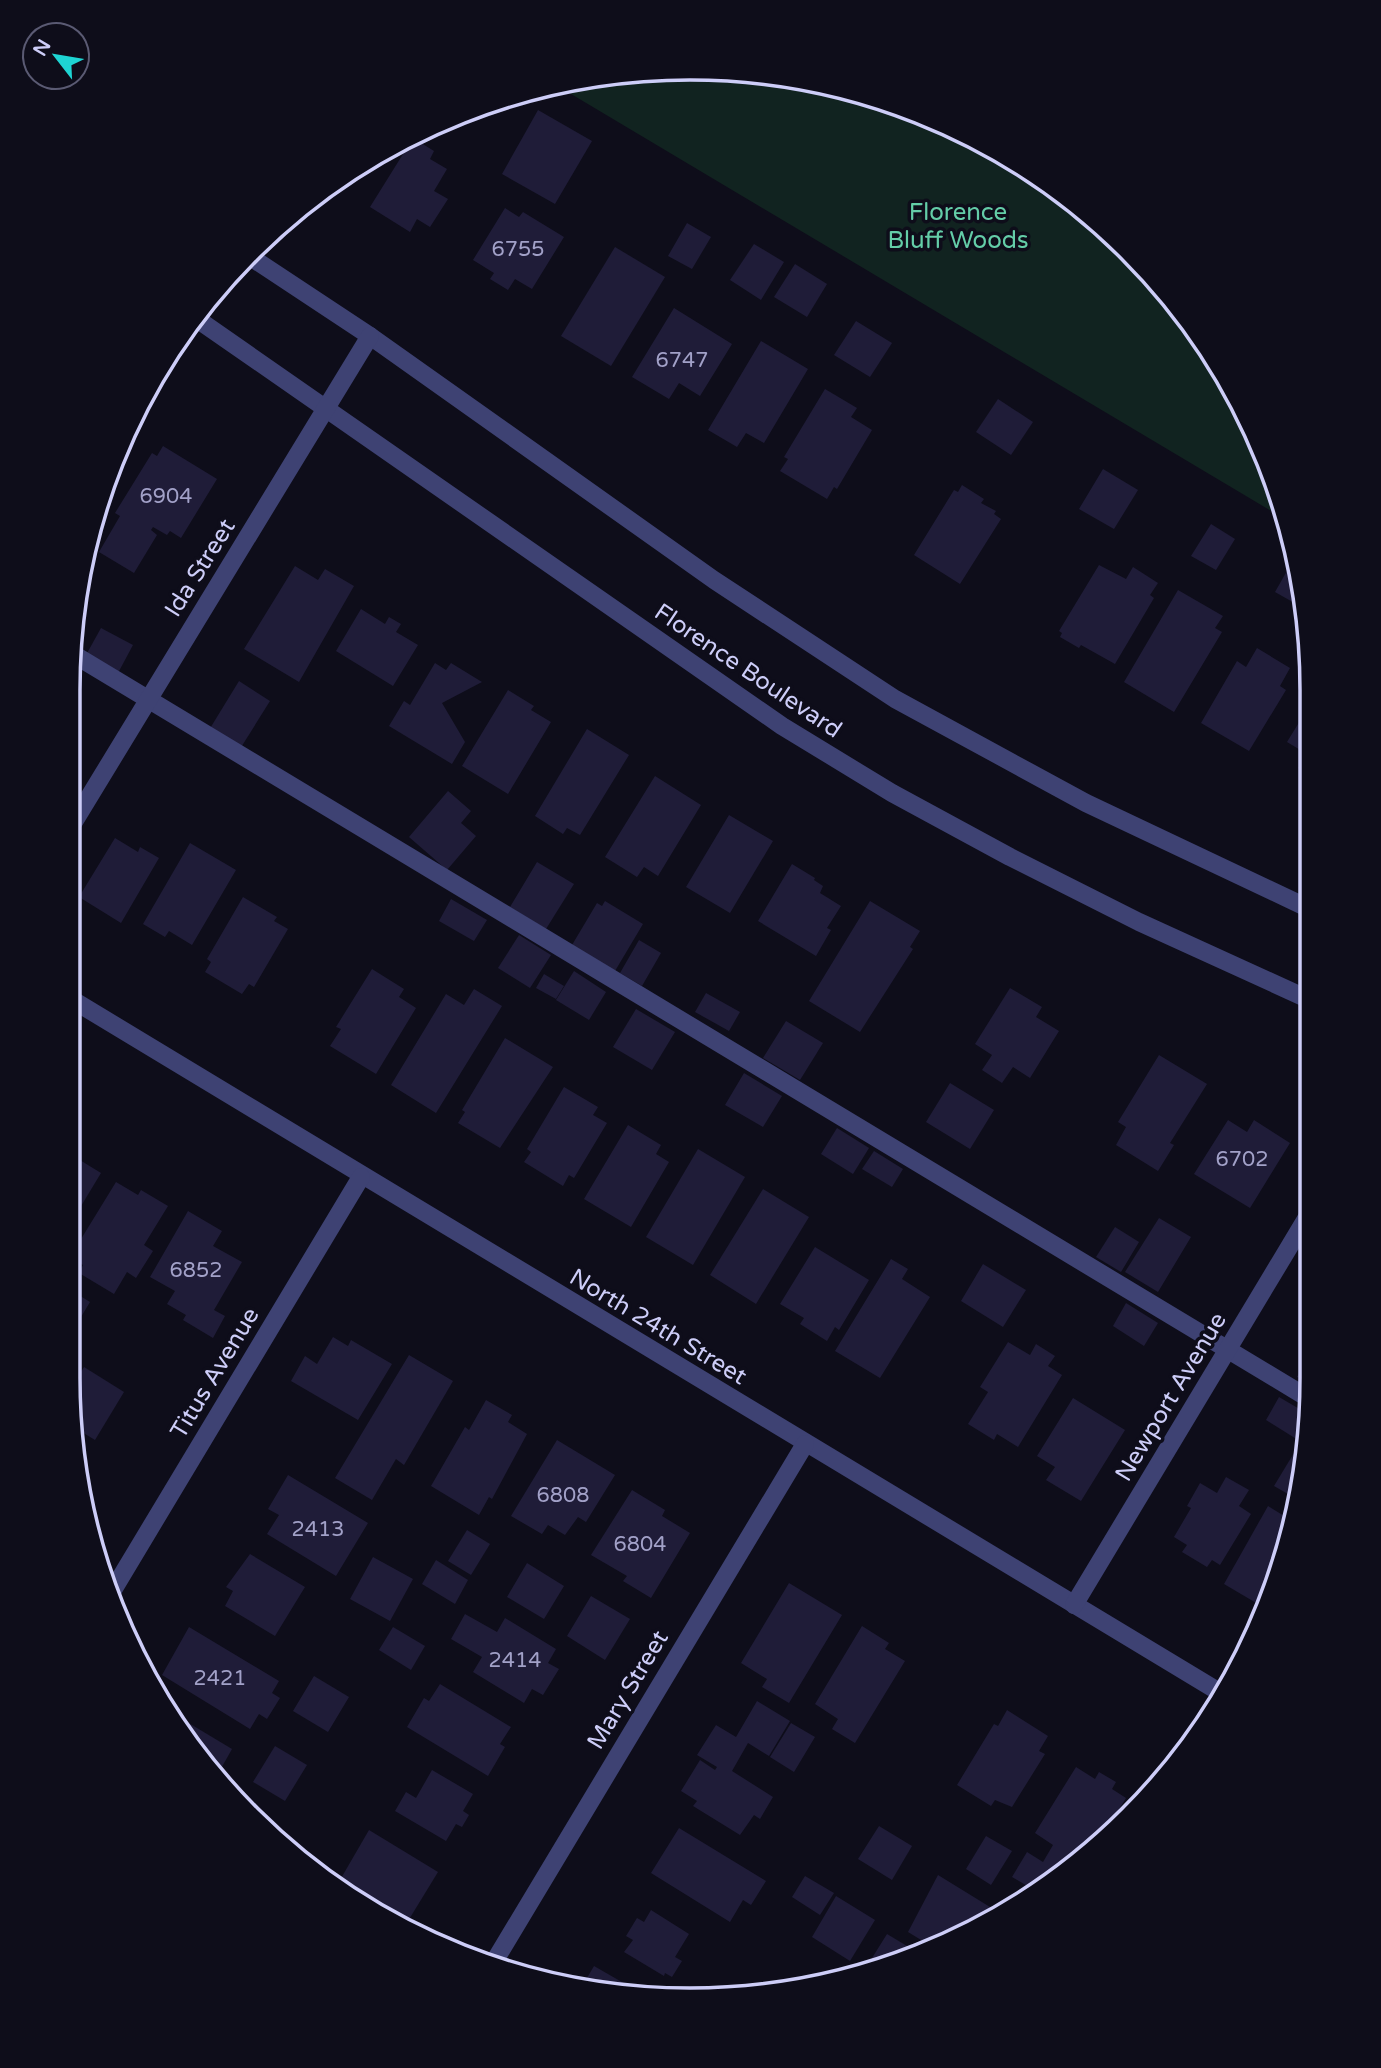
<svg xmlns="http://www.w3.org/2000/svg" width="1381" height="2068" font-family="'Varela Round',sans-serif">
	<rect width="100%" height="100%" fill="#0e0d1a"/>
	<polygon fill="#112320" points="650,70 772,74 891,101 1002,152 1101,223 1184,312 1249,416 1288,521 556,85"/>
	<g fill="#1f1c38">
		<polygon points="538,110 592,141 555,204 502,174"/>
		<polygon points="413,138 434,151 430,159 447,169 434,191 448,199 430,227 417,219 410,232 370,207"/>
		<polygon points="505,208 519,217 523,212 564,237 532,289 515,279 508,290 490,279 494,273 473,260"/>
		<polygon points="687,223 711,237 692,269 668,256"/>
		<polygon points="754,244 784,262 761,300 730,280"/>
		<polygon points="615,247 665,277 611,366 561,336"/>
		<polygon points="795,264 827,284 807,317 774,297"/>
		<polygon points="674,308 732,344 700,396 679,383 669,399 632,377"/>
		<polygon points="856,321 892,343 870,377 834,355"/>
		<polygon points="761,341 808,369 764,443 746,433 737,447 708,430"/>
		<polygon points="825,389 857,408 851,417 872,430 837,489 834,487 827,499 780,471 788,459 784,457"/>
		<polygon points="998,399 1033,422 1011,455 976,432"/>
		<polygon points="132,417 140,422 123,449 122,448"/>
		<polygon points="163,446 217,479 181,538 170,531 167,535 153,527 151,530 157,535 134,573 99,552 120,516 115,513 152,453 157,456"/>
		<polygon points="1103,469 1138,490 1114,529 1079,509"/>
		<polygon points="962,485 984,499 981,503 996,511 994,514 1001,519 960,584 914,555 954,490 958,492"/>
		<polygon points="1211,524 1235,539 1216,570 1191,556"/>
		<polygon points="1296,555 1305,609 1275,592"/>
		<polygon points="1099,565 1126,579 1133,567 1158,583 1150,595 1154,598 1115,664 1081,645 1079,648 1060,637 1062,633 1059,631"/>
		<polygon points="295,566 318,580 325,569 354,586 299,682 244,649"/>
		<polygon points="1178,590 1223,616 1215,628 1222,632 1174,712 1124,682"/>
		<polygon points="361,609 385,624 389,617 401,624 396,632 418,645 393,686 336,651"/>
		<polygon points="101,628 133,645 118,673 86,655"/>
		<polygon points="1257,648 1290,668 1280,686 1286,690 1249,751 1201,723 1237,661 1246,667"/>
		<polygon points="435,663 446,670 451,663 482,682 442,703 465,742 452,764 389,726 404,701 410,705"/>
		<polygon points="239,681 270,701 240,749 209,730"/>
		<polygon points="508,690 534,706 531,710 551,722 508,794 462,766"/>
		<polygon points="1311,703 1311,776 1298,768 1307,754 1287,742"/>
		<polygon points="587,729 629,755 580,835 567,828 563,834 535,816"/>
		<polygon points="655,776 701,805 658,876 644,867 637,877 605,857"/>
		<polygon points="448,791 471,811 461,823 476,836 447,870 409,837"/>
		<polygon points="729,815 773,841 730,913 686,887"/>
		<polygon points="115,838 138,852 140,847 159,858 121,923 79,897"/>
		<polygon points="190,843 236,870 192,945 169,931 165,937 143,924"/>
		<polygon points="537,862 574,884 546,929 510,907"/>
		<polygon points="792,864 815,878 814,880 823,886 820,893 841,906 827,928 831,930 816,956 758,921"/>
		<polygon points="243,897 277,917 274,921 288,929 254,987 249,984 242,994 205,972 211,962 207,959"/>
		<polygon points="451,899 487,920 474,941 439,921"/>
		<polygon points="605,901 643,924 615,971 572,945 597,903 602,906"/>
		<polygon points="870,901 920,931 910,947 913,949 860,1032 809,1001"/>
		<polygon points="519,935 551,955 530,988 498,968"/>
		<polygon points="639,940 661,953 642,986 620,973"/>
		<polygon points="372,969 404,989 399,997 416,1008 376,1074 330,1046 341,1029 336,1027"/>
		<polygon points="574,971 606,992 589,1020 556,1000"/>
		<polygon points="544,974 564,986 556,999 536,988"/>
		<polygon points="1010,988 1042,1007 1036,1017 1059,1031 1030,1078 1013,1067 1002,1083 982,1070 992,1055 975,1044"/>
		<polygon points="474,989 502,1006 436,1113 391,1085 446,994 464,1005"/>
		<polygon points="706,993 740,1012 729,1031 695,1012"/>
		<polygon points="636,1009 675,1032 652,1070 613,1047"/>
		<polygon points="786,1021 823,1043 800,1080 763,1058"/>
		<polygon points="505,1038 553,1067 500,1148 458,1123 465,1112 462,1110"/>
		<polygon points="1159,1055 1207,1084 1170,1143 1174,1145 1158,1171 1116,1145 1126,1127 1118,1122"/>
		<polygon points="744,1073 782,1096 763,1127 725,1105"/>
		<polygon points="950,1083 994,1110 970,1149 926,1122"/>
		<polygon points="564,1087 598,1107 593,1115 607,1123 574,1178 569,1175 563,1186 524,1162 531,1152 527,1149"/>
		<polygon points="1228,1120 1247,1132 1254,1120 1290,1143 1250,1208 1194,1174"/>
		<polygon points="628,1125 661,1145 656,1154 669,1162 631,1227 584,1199"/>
		<polygon points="837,1128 869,1148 853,1174 821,1154"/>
		<polygon points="698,1149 745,1177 693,1265 646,1237"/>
		<polygon points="874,1151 903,1169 892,1187 862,1169"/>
		<polygon points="70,1154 101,1173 69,1226"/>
		<polygon points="116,1182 138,1195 141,1190 168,1206 144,1245 153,1251 136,1278 127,1272 114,1294 79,1273 83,1265 70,1257"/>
		<polygon points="763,1189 809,1217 756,1304 710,1275"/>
		<polygon points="188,1211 222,1231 213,1246 242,1262 214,1310 225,1316 213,1338 183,1320 186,1315 167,1304 175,1291 150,1277"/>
		<polygon points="1159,1218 1191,1237 1158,1292 1125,1272"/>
		<polygon points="1115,1227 1139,1242 1121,1272 1096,1257"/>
		<polygon points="815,1247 869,1280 839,1330 835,1327 827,1341 800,1324 804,1318 780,1304"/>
		<polygon points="891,1259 908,1269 902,1279 930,1297 880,1378 835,1351"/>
		<polygon points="983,1264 1026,1290 1003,1327 961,1301"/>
		<polygon points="69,1289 90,1302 72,1332 69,1330"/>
		<polygon points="1126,1303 1158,1323 1144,1346 1113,1326"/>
		<polygon points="333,1337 348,1346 351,1340 392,1364 358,1420 291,1381 305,1356 317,1364"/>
		<polygon points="1008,1342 1030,1355 1036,1344 1055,1356 1048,1366 1062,1375 1018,1447 997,1434 994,1440 968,1424 988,1392 980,1387"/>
		<polygon points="409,1355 453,1381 404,1465 396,1459 372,1500 335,1478"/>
		<polygon points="1308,1358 1308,1382 1297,1377"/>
		<polygon points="84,1367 124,1392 95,1440 77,1429 70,1390"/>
		<polygon points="1279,1397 1308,1414 1308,1424 1298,1440 1266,1420"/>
		<polygon points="1073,1398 1125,1430 1081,1501 1046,1480 1055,1467 1037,1456"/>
		<polygon points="486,1400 512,1415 508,1422 527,1434 492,1499 489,1497 479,1515 431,1486 465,1427 469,1430"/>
		<polygon points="557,1440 615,1475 586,1522 578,1517 565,1535 548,1525 542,1534 511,1516"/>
		<polygon points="1300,1443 1307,1447 1307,1459 1295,1498 1274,1486"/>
		<polygon points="288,1475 368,1523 336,1576 267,1534 279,1515 268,1509"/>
		<polygon points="1226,1477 1249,1490 1239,1506 1251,1514 1220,1565 1212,1560 1207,1567 1182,1552 1187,1545 1174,1537 1191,1508 1187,1506 1200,1483 1217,1493"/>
		<polygon points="632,1490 665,1510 662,1516 690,1533 651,1598 623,1581 627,1576 591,1555"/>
		<polygon points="1268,1506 1289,1519 1263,1607 1224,1584"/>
		<polygon points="467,1530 490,1544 471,1575 448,1561"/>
		<polygon points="250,1554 305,1587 275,1636 225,1606 233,1591 226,1587"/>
		<polygon points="373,1557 413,1579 390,1621 350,1599"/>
		<polygon points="436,1560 468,1580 455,1604 422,1584"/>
		<polygon points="527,1563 564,1586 544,1619 507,1597"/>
		<polygon points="789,1583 842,1615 789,1703 762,1687 767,1679 741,1663"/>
		<polygon points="591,1596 630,1619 605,1660 567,1636"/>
		<polygon points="465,1614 497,1632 505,1618 556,1649 548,1663 559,1669 543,1695 532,1689 524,1703 473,1672 482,1657 451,1639"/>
		<polygon points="862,1626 889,1643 885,1649 905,1661 855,1743 832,1729 838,1719 815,1704"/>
		<polygon points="189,1627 279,1681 272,1693 280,1698 267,1719 259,1714 250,1729 162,1675"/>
		<polygon points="393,1627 425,1646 411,1670 379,1650"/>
		<polygon points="314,1676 349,1697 328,1732 293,1711"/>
		<polygon points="440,1684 511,1727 500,1744 505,1747 488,1776 407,1727 424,1698 429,1701"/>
		<polygon points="757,1701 790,1721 769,1756 748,1743 732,1771 773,1797 760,1819 754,1815 740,1835 693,1806 697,1801 681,1791 700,1760 715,1770 717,1767 697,1755 716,1725 736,1737"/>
		<polygon points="167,1710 232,1749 219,1772 173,1724"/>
		<polygon points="1007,1710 1048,1736 1039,1751 1045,1754 1012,1807 995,1800 991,1806 957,1785 994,1724 998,1726"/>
		<polygon points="791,1723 815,1737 794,1772 770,1757"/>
		<polygon points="275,1746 307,1765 285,1801 253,1782"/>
		<polygon points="1076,1767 1095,1779 1099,1772 1116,1782 1112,1789 1126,1798 1105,1832 1034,1890 1012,1877 1027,1852 1043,1862 1053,1845 1035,1833"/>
		<polygon points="432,1770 473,1794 463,1811 469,1815 462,1827 456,1824 446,1841 395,1811 406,1792 416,1798"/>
		<polygon points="879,1826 912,1846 892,1880 858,1859"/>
		<polygon points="679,1828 766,1881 751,1905 743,1900 730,1922 651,1873"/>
		<polygon points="369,1830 438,1872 408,1921 340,1880"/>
		<polygon points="986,1836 1012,1851 991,1885 966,1869"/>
		<polygon points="938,1875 1003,1915 931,1946 908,1932"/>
		<polygon points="805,1876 834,1893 820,1915 792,1897"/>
		<polygon points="836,1896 875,1920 850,1961 812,1937"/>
		<polygon points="651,1910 689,1934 675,1957 682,1961 672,1977 665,1973 664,1976 624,1952 633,1940 626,1936 637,1918 644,1922"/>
		<polygon points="887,1934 917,1952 862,1974"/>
		<polygon points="594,1966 648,1997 648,1998 584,1983"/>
	</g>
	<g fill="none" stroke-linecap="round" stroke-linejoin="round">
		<g stroke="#3e4273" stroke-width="18">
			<polyline points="249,256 370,336 714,580 895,699 1086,803 1310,909"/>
			<polyline points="197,319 782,726 892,793 1010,857 1139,922 1310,1000"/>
			<polyline points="73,654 1308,1398"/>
			<polyline points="72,825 370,336"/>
			<polyline points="71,999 1221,1693"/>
			<polyline points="110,1595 361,1177"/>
			<polyline points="1074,1605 1309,1214"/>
			<polyline points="494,1962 805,1444"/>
		</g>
	</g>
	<g text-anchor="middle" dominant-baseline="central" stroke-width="7" stroke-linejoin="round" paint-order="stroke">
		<g font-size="21" fill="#a2a1c8">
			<text x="518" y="249">6755</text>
			<text x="682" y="360">6747</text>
			<text x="166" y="496">6904</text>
			<text x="1242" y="1159">6702</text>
			<text x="196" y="1270">6852</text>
			<text x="563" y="1495">6808</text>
			<text x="318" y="1529">2413</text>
			<text x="640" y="1544">6804</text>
			<text x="515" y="1660">2414</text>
			<text x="220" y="1678">2421</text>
		</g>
		<g font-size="24" fill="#64cda8" stroke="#0e0d1a">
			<text x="958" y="212">Florence<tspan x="958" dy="28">Bluff Woods</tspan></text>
		</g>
		<g font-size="24" fill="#cdcdf8" stroke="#0e0d1a">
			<text transform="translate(200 568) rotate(-58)">Ida Street</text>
			<text transform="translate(748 671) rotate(34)">Florence Boulevard</text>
			<text transform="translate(658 1327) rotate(31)">North 24th Street</text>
			<text transform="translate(215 1373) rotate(-59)">Titus Avenue</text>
			<text transform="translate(1171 1397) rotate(-59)">Newport Avenue</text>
			<text transform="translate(628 1690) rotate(-59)">Mary Street</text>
		</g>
	</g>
	<path d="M0 0H1381V2068H0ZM690 80H690A610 610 0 0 1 1300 690V1378A610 610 0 0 1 690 1988H690A610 610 0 0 1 80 1378V690A610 610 0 0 1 690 80Z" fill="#0e0d1a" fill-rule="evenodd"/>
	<path fill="none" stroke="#cdcdf8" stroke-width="3.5" d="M690 80H690A610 610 0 0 1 1300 690V1378A610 610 0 0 1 690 1988H690A610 610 0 0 1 80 1378V690A610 610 0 0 1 690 80Z"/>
	<g transform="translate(56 56) rotate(301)"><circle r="33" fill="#0e0d1a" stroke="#5a5a73" stroke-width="2"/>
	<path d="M0-5L12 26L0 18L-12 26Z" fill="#1ed4d3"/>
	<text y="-10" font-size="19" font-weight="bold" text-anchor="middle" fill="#cdcdf8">N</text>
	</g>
</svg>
